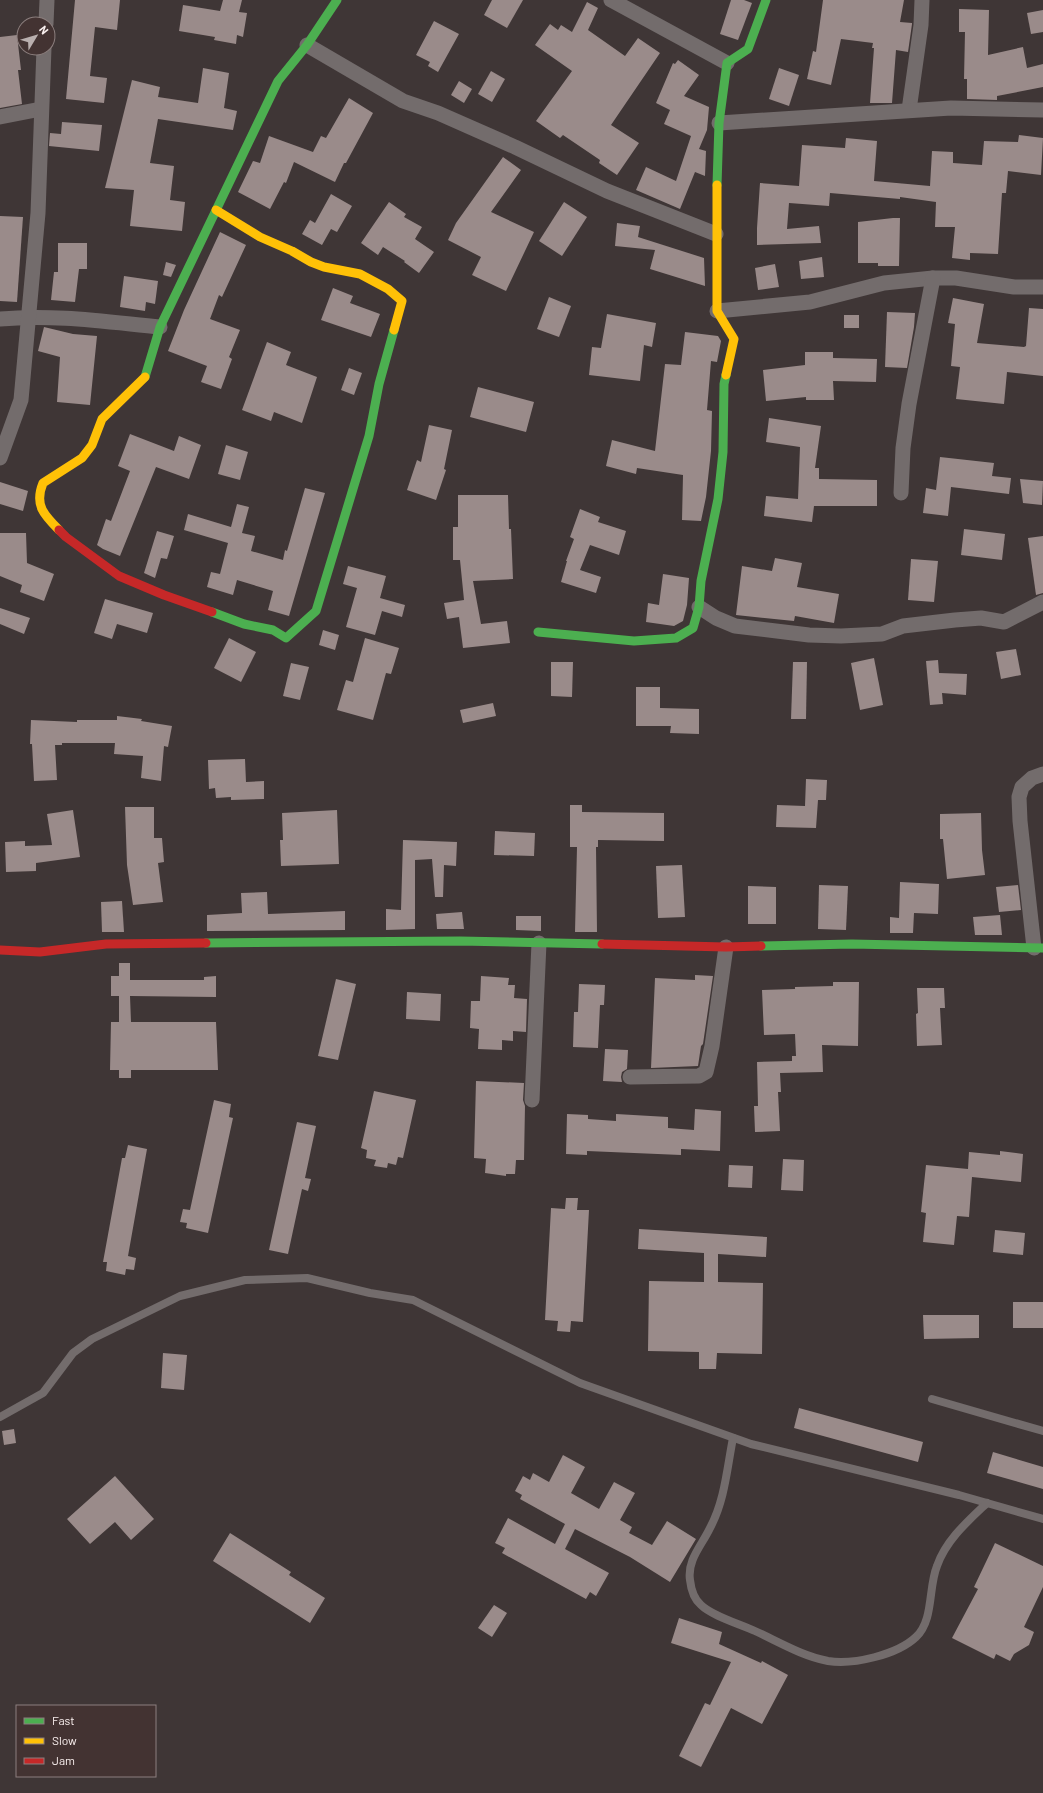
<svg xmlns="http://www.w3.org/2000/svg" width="1043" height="1793" font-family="Barlow,sans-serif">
	<rect width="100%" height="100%" fill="#3f3636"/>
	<g fill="#9a8b8a">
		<polygon points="75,0 120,0 117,30 95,27 90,76 107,78 104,103 66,99"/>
		<polygon points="223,0 242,0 239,12 247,13 243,37 237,35 236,44 214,40 215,37 179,31 183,5 220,11"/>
		<polygon points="492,0 523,0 507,28 484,15"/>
		<polygon points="731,0 744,0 752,3 738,40 720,34"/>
		<polygon points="823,0 904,0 900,22 912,23 912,24 908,52 896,50 892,103 870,103 874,48 872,48 873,43 841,39 831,85 807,79 813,51 816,52"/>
		<polygon points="587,2 598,8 588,30 625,56 638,38 660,53 611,125 639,143 617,175 599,163 600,160 563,135 560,138 536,121 572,71 535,45 550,24 558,30 561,25 572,32"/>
		<polygon points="959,9 989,10 988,55 1023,47 1027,68 1043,64 1043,87 997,96 997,100 967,99 967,79 964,79 965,32 959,32"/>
		<polygon points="1043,10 1043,32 1031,34 1027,13"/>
		<polygon points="434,21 459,34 438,72 428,66 430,62 416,55"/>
		<polygon points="17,35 21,70 18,70 22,104 0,108 0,37"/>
		<polygon points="678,60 699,75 684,96 709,107 707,130 699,149 706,151 705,176 695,172 680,209 636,190 646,167 676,181 691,136 664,124 670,110 656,103 673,63 675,64"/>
		<polygon points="203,68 229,73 224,108 237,111 233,130 158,119 150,163 174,166 170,200 185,202 182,231 130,226 134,190 105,188 132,80 160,87 158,97 198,103"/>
		<polygon points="779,68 799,75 789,106 769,99"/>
		<polygon points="491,71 505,79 492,102 478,94"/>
		<polygon points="459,81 472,89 464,103 451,95"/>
		<polygon points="349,98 373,113 346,163 344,163 335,182 294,162 286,183 284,182 270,209 238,192 253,161 260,163 269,136 313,152 321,136 326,138"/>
		<polygon points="62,122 102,125 99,151 49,146 50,133 61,134"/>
		<polygon points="1019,135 1043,138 1041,175 1008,171 1006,193 1002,193 998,254 970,253 970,260 952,258 955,227 935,227 936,202 900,197 900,199 830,193 829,206 789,203 787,229 819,226 821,243 757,245 757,228 760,183 799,186 802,145 845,148 846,138 877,141 874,181 930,186 932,151 953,152 953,163 982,165 984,141 1018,142"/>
		<polygon points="503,157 521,170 491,212 534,232 506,291 472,275 481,257 448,240 456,223"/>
		<polygon points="331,194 352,206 337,232 331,229 322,245 302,234 310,220 315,223"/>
		<polygon points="389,202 406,214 404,217 422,227 415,239 434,252 419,273 404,262 405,261 383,247 378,255 361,243"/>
		<polygon points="564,202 587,217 562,256 539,241"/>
		<polygon points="0,216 23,217 17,302 0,301"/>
		<polygon points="893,218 900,218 899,266 878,266 878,263 858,263 858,222"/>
		<polygon points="617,223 640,226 638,237 704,258 705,286 650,269 655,250 615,246"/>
		<polygon points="220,232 246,245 222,297 219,295 210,319 240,330 229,357 232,359 221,389 201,382 207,366 168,351 184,310"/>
		<polygon points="58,243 87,243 87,269 79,269 75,302 51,300 54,272 58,272"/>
		<polygon points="822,257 824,277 801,279 799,261"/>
		<polygon points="166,262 176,265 171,277 163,275"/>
		<polygon points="775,264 779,287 758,290 755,268"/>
		<polygon points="124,276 158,281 155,304 146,302 145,311 120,307"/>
		<polygon points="333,288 353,296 350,303 380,314 371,337 321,320"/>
		<polygon points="549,297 571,306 559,337 537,329"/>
		<polygon points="953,298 984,304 977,343 1024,347 1026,346 1029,308 1043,309 1043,376 1007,372 1004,404 956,399 960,367 951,366 955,324 948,323"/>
		<polygon points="887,312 915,313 914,327 907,368 885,367"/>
		<polygon points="607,314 656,323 652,347 644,345 640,381 589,375 592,347 601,348"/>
		<rect x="844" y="315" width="15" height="13"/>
		<polygon points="44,327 73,334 97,336 90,405 57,402 60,357 38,351"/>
		<polygon points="685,332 718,336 721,341 717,362 711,361 707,410 712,411 711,451 706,497 701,521 682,520 683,475 637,468 636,474 606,466 612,440 655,451 665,364 681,365"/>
		<polygon points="267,342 291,352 286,365 317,377 302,423 274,412 271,421 242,410"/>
		<polygon points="805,352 833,352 833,358 877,359 876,382 833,381 834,400 806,400 806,397 766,401 763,370 805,365"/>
		<polygon points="349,368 362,373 354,395 341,390"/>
		<polygon points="478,387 534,402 526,432 470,417"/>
		<polygon points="769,418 821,426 815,468 819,468 819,479 877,480 877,506 814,506 812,522 764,516 766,496 798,499 800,447 766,442"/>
		<polygon points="429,425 452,430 444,469 446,470 436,500 407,490 417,460 421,462"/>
		<polygon points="130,434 174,451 179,436 201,445 189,479 156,467 120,556 103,549 97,545 106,519 111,521 130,471 118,466"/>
		<polygon points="226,445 248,452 240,480 218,474"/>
		<polygon points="940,457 994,463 992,476 1011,478 1009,494 951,487 948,516 923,513 926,488 936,490"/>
		<polygon points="1020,479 1043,481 1042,505 1023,503"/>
		<polygon points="0,482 28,491 23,511 0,504"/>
		<polygon points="305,488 325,493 289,616 268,610 273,591 237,580 233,595 207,587 211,572 220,574 228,543 184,530 188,514 231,527 237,504 249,507 242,533 255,536 251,551 283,560 285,550 287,551"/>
		<polygon points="458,495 508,495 509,529 511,529 513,579 473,581 481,624 507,621 510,643 463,648 459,617 447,619 444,603 464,600 460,560 453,560 453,527 458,527"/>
		<polygon points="580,509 600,517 598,522 626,531 619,555 590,545 580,570 601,577 596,593 561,582 567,561 566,561 574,539 570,537"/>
		<polygon points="964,529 1005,534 1002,560 961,555"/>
		<polygon points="157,531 174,536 167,559 161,558 155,578 144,573"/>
		<polygon points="0,533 26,533 27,563 54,574 44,601 20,592 22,585 0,576"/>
		<polygon points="1043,536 1043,593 1036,595 1028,538"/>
		<polygon points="775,558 802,563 797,587 839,594 834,623 795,616 794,621 736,615 742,566 772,571"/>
		<polygon points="911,559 938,561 934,602 908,600"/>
		<polygon points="348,566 386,576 380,598 405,605 402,617 382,611 375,635 346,627 357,588 343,584"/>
		<polygon points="663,574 689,578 687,605 683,621 674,626 646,622 648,603 659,605"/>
		<polygon points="105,599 153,613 147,633 117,624 112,639 94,633"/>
		<polygon points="0,608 30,618 24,634 0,624"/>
		<polygon points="323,630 339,635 335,650 319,645"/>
		<polygon points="229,638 256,652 241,682 214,668"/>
		<polygon points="365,638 399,648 391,674 386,673 373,720 337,710 346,680 353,682"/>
		<polygon points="1016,649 1021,675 1001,679 996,652"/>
		<polygon points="874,658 883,705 860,710 851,663"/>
		<polygon points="938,660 939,673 967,674 966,695 942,693 943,704 930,705 926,661"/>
		<polygon points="551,662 573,662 572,697 551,696"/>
		<polygon points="793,662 807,662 806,719 791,719"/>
		<polygon points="291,663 309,667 300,700 283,696"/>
		<polygon points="636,687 660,687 660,708 699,709 699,734 670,733 671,726 636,726"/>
		<polygon points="493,703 496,716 463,723 460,710"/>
		<polygon points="117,716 142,719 141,721 172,726 168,747 164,746 161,781 141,778 143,756 114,754 115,743 62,743 62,745 55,745 57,780 34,781 32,744 30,744 31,720 77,722 77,720 117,720"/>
		<polygon points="245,759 246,782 264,781 264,799 231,800 231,797 216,798 215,788 209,789 208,760"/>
		<polygon points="806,779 827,780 826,800 818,800 816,828 776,827 777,805 805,806"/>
		<polygon points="570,805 582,805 582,812 664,813 664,841 598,840 598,847 596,847 597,932 575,932 577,847 570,847"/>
		<polygon points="125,807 154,807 154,838 162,838 164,862 158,863 163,902 133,905 127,865"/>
		<polygon points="73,810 80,857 36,863 36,871 6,872 5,842 25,841 25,846 52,845 47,814"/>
		<polygon points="337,810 339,864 281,866 280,840 283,840 282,813"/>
		<polygon points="981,813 982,850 985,875 947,879 943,839 940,839 940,814"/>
		<polygon points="495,831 535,833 534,856 494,855"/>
		<polygon points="403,840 457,842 456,866 444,865 443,897 435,897 432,859 415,860 415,929 386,930 386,909 401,910"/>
		<polygon points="682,865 685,917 658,918 656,866"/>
		<polygon points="900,882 939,884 938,914 914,913 913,933 890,933 890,917 899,918"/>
		<polygon points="819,885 848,886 846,930 818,929"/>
		<polygon points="1018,885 1021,910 999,912 996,887"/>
		<polygon points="748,886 776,887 776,924 748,924"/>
		<polygon points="267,892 268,914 345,911 345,930 207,931 207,915 242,913 241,893"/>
		<polygon points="122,901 124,932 102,932 101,902"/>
		<polygon points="462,912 464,929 437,929 436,914"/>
		<polygon points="1000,915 1002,935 975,935 973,917"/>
		<polygon points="516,916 541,916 541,931 516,930"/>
		<polygon points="119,963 130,963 130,980 204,980 204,977 216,976 216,997 130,996 131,1022 216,1022 218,1070 131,1070 131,1078 119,1078 119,1070 110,1070 111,1022 119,1022 119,996 111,996 111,976 119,976"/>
		<polygon points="695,975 713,976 703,1044 701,1046 698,1066 651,1068 655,978 695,980"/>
		<polygon points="481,976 509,978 508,985 515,985 514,998 527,999 526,1032 513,1031 513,1041 502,1040 502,1050 478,1049 479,1029 470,1028 471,1001 480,1001"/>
		<polygon points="336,979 356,984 338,1060 318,1056"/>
		<polygon points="833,982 859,982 858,1046 822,1045 823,1072 780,1073 781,1092 778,1092 780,1131 755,1132 754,1106 758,1106 757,1062 792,1061 792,1056 796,1056 795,1034 764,1035 762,990 795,989 795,987 833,986"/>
		<polygon points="579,984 605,985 604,1005 600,1005 598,1048 573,1047 574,1012 578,1012"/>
		<polygon points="917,988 944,988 945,1008 940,1008 942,1045 917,1046 916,1014 918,1013"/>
		<polygon points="407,992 441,994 440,1021 406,1019"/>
		<polygon points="605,1049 628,1050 627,1069 622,1072 621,1077 622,1082 603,1081"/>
		<polygon points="476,1081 524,1083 523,1100 525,1106 524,1160 516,1160 515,1174 506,1174 506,1176 485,1173 486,1159 474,1158"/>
		<polygon points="374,1091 416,1100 403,1158 398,1157 396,1165 388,1163 387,1168 374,1166 376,1160 366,1158 367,1150 361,1148"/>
		<polygon points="214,1100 231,1104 229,1117 233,1118 208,1233 186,1228 187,1223 180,1222 183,1209 190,1210"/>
		<polygon points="695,1109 721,1111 720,1151 681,1149 681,1155 587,1151 587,1155 566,1154 567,1114 588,1115 588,1119 616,1121 616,1114 668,1117 668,1128 694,1130"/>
		<polygon points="297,1122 316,1126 305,1178 311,1179 308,1191 302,1189 288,1254 269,1250"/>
		<polygon points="128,1145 147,1149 128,1256 136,1258 134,1270 126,1269 125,1275 106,1271 107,1262 103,1262 122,1158 125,1158"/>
		<polygon points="1000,1151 1023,1154 1021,1182 972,1177 969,1217 957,1216 954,1245 923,1242 926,1213 921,1212 926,1165 968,1169 969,1152 1000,1155"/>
		<polygon points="783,1159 804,1160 803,1191 781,1190"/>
		<polygon points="729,1165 753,1166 752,1188 728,1187"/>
		<polygon points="566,1198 578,1198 577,1210 589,1210 583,1322 571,1321 570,1332 557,1331 558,1321 545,1320 551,1208 565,1209"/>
		<polygon points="639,1229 767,1237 766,1257 718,1254 718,1282 763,1283 762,1354 717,1353 716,1369 699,1369 699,1352 648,1351 649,1281 704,1282 704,1253 638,1249"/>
		<polygon points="995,1230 1025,1233 1023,1255 993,1252"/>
		<rect x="1013" y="1302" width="30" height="26"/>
		<polygon points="923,1315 979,1315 979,1338 924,1339"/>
		<polygon points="163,1353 187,1355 184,1390 161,1388"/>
		<polygon points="799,1408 923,1442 918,1462 794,1428"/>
		<polygon points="14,1429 16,1443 4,1445 2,1431"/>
		<polygon points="993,1452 1043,1467 1043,1489 987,1473"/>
		<polygon points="563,1455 585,1467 571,1493 599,1509 614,1482 635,1493 620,1520 632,1527 629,1533 652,1545 667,1521 696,1539 670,1582 630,1557 575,1529 565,1549 609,1573 596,1596 590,1592 586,1599 502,1553 505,1548 495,1543 508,1518 555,1544 565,1524 520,1499 522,1495 515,1491 523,1476 530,1480 533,1473 549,1482"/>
		<polygon points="115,1476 154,1519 131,1540 115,1522 90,1544 67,1519"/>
		<polygon points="230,1533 291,1572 289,1575 325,1598 310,1623 213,1561"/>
		<polygon points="995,1543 1043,1566 1043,1587 1024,1627 1034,1632 1029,1645 1014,1654 1010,1661 996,1654 994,1659 952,1638 978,1589 974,1587"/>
		<polygon points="494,1605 507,1613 492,1637 478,1628"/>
		<polygon points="679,1618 722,1632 719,1644 761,1663 762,1661 788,1675 762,1724 731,1708 701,1767 679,1756 705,1703 710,1705 731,1662 671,1643"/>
	</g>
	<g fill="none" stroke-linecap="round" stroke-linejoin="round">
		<g stroke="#736c6c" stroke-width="8">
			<polyline points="932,1399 1043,1431"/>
			<polyline points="0,1417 43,1393 73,1353 92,1339 180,1296 245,1280 307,1278 370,1293 413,1300 580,1383 751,1444 959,1495 1043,1519"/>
			<path d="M 733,1438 C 727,1468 725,1500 710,1528 C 702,1545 687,1560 690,1580 C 691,1589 694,1599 701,1605 C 712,1616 740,1624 755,1631 C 779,1642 802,1656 828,1661 C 853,1665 897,1655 916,1637 C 934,1620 928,1588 937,1566 C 946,1540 968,1521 987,1503"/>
		</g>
		<g stroke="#736c6c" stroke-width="15">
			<polyline points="611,0 727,63"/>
			<polyline points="46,24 47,0"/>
			<polyline points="307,45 403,101 438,113 515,147 607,191 716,234"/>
			<polyline points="909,110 921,25 922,0"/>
			<polyline points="0,117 41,109"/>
			<polyline points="719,123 951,108 1043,110"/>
			<polyline points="717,311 810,302 884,283 933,278 956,278 1014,287 1043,287"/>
			<path d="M 0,319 C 54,314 107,322 160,327"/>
			<polyline points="0,458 21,400 38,213 44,48"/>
			<polyline points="901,493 903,448 909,404 933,278"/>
			<polyline points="699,607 716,618 735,626 809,635 841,636 882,634 903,626 955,620 981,618 1004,622 1043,602"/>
			<polyline points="1034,948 1020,821 1019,797 1022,787 1032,778 1043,774"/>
			<polyline points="630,1077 699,1076 706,1072 712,1046 726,947"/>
			<polyline points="532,1100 539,943"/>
		</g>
		<g stroke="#4caf50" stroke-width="9">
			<polyline points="717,185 719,123 727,63 748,49 766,0"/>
			<polyline points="145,377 160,327 278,81 307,45 337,0"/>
			<polyline points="212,612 244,624 273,630 286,638 316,611 369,436 379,384 394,330"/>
			<polyline points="538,632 634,641 676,638 693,628 699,607 701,581 718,499 723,452 724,384 726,375"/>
			<polyline points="206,943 460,941 602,944"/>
			<polyline points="761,946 852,944 1043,948"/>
		</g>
		<g stroke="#ffc107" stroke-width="9">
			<polyline points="717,185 717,311 734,339 726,375"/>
			<polyline points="216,210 260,237 292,251 311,262 324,267 360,274 388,289 402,301 394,330"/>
			<path d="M 59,530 C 44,515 34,505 43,483 L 82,458 L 92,445 L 102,419 L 145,377"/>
		</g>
		<g stroke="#c62828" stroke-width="9">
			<polyline points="59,530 66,537 119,576 164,595 212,612"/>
			<polyline points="602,944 726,947 761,946"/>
			<polyline points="0,950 40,952 106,944 206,943"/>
		</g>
	</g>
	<rect x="16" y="1705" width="140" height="72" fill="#433332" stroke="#8c7f7e"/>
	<rect x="24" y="1718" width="20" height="6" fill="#4caf50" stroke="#8c7f7e"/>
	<text x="52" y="1725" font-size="12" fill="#faf0ef">Fast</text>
	<rect x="24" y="1738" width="20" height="6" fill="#ffc107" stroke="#8c7f7e"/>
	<text x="52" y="1745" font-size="12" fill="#faf0ef">Slow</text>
	<rect x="24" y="1758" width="20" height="6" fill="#c62828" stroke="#8c7f7e"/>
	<text x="52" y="1765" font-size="12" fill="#faf0ef">Jam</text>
	<g transform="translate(36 36) rotate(52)"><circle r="19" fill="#433332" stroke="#8c7f7e"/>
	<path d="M0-3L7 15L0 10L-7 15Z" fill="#b9afae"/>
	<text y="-6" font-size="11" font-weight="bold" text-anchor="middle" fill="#faf0ef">N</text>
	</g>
</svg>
